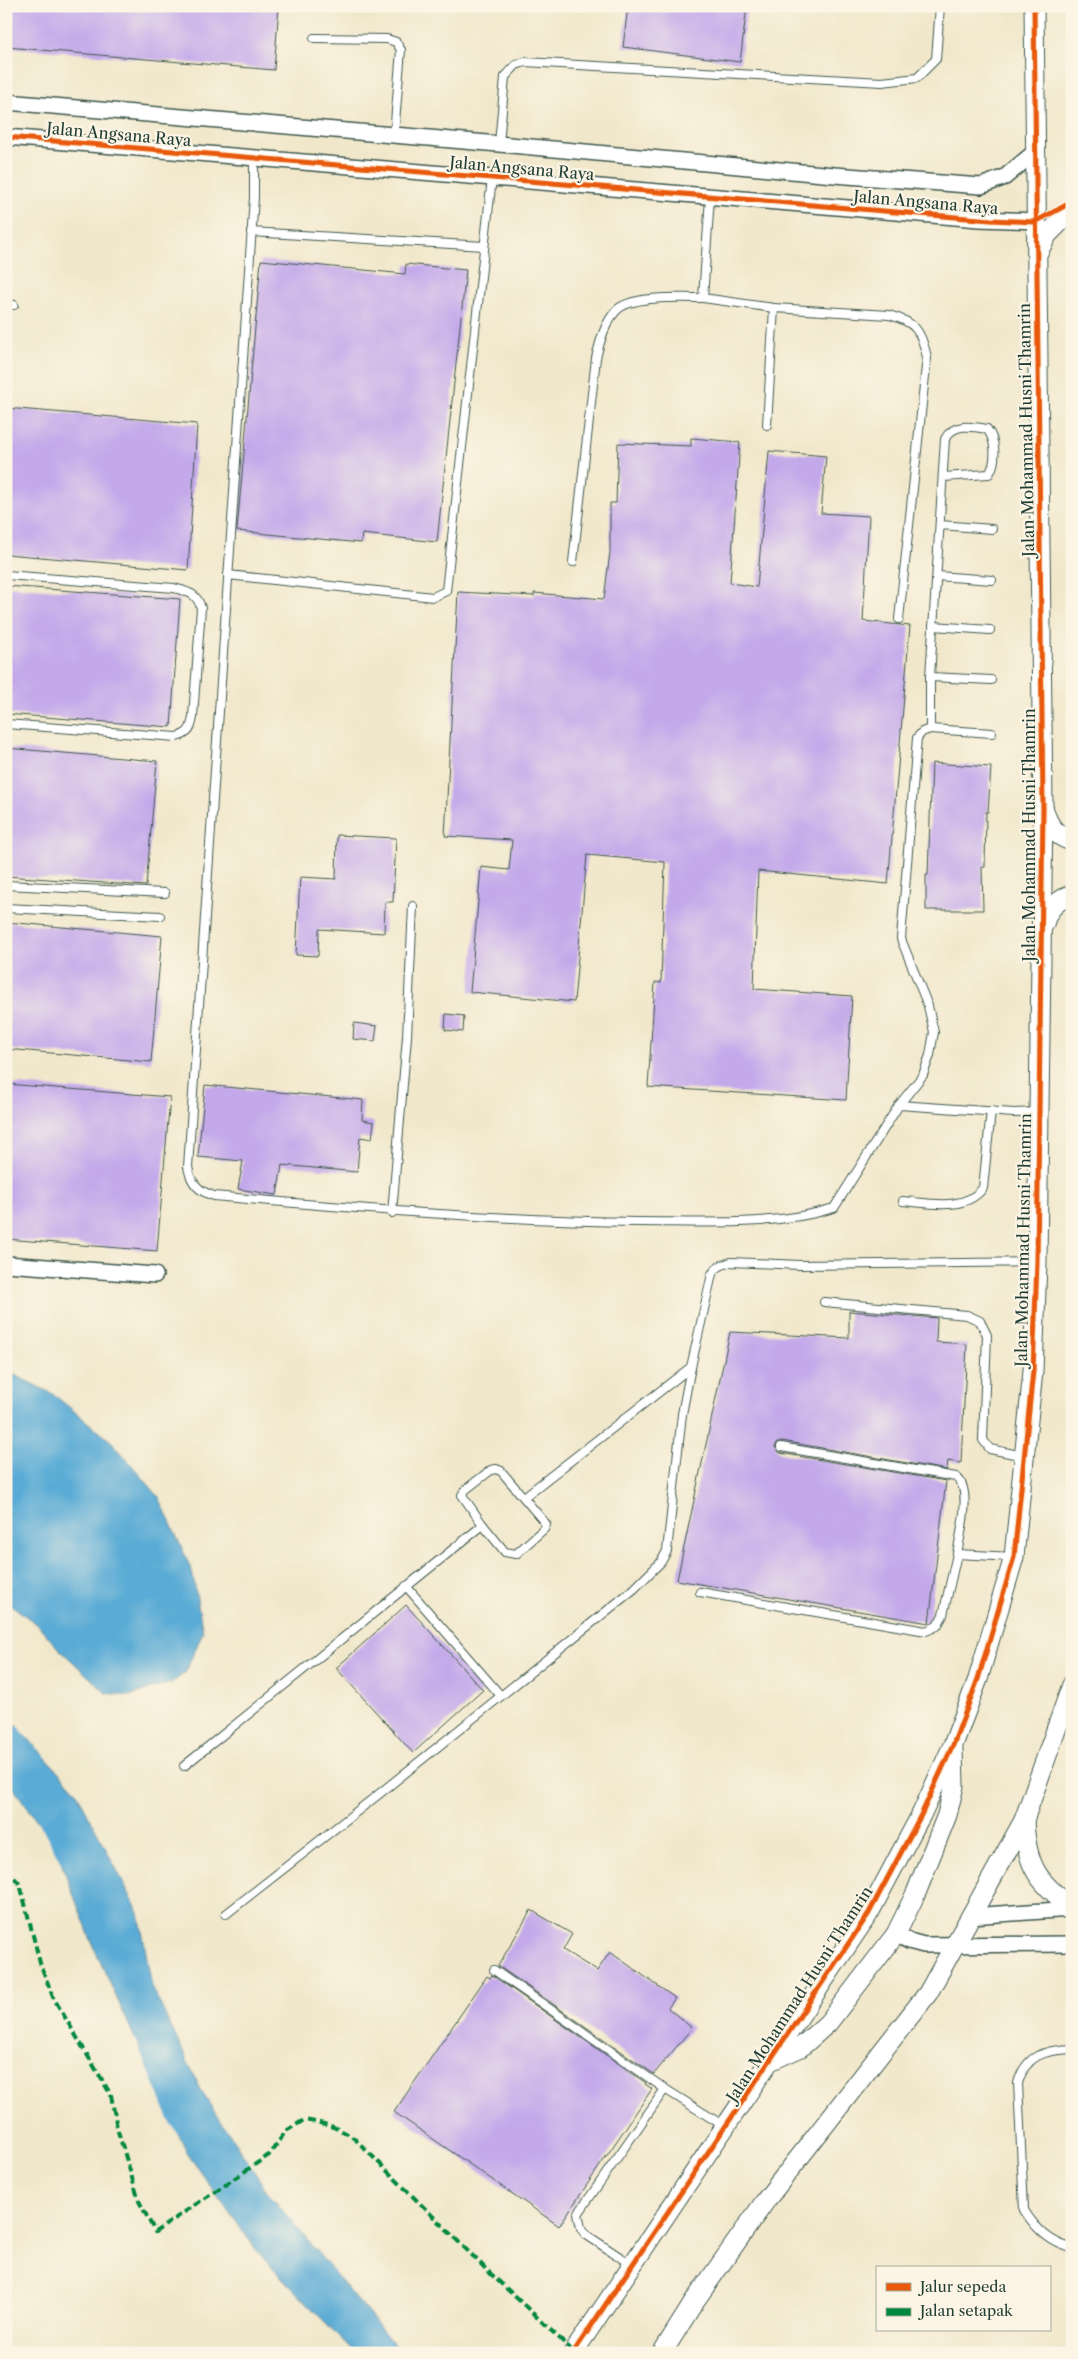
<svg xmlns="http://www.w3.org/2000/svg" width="1078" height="2359" font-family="'Libre Caslon Text',serif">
	<rect width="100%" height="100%" fill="#fcf5e5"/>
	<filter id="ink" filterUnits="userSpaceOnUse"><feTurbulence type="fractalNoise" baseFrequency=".02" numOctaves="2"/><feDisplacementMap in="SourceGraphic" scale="10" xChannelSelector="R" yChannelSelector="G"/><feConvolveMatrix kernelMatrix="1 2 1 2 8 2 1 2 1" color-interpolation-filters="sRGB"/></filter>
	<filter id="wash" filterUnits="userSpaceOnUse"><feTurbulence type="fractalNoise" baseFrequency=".0096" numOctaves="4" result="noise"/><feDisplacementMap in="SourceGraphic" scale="20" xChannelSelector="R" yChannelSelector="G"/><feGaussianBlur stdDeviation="1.12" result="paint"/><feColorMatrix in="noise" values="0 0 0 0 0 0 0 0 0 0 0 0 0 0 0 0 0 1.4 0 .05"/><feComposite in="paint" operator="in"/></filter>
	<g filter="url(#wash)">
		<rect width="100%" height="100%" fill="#f1e8cc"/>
		<g fill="#5aabd5" stroke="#3c7484">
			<polygon points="6,1371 53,1394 112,1442 159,1497 192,1571 203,1632 185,1673 171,1683 129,1696 106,1693 55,1645 39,1626 6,1601"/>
			<polygon points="6,1714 76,1791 139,1913 152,1987 203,2094 269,2194 401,2353 355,2353 260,2255 187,2153 94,1948 54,1844 6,1778"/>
		</g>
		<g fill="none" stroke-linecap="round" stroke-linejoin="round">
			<polyline stroke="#5aabd5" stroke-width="34" points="6,1739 28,1766 79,1860 186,2116 213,2154"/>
		</g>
		<g id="blocks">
			<g fill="#c3a9ea">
				<polygon points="6,6 279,6 274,70 6,47"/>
				<polygon points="628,6 747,6 740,62 623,47"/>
				<polygon points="261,260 405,274 406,264 466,270 437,542 362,534 361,543 237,531"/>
				<polygon points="6,408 197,424 188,570 6,554"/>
				<polygon points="691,438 740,442 730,583 757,587 769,451 826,456 821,513 869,516 863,621 910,626 888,884 758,871 754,989 852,996 846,1100 648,1087 655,982 661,983 665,862 587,855 574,1002 470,992 481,867 509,870 512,840 445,836 458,592 534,596 534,593 604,599 610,552 610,503 616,503 618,443 691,446"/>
				<polygon points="6,586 180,599 171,727 6,714"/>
				<polygon points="6,748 157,761 146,886 6,876"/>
				<polygon points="932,763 991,767 988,812 986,812 985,867 982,867 983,910 926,910 926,875 928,875"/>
				<polygon points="337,835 396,838 393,902 385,902 384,933 319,929 318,956 296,955 300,877 336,879"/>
				<polygon points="6,922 162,936 151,1062 6,1049"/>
				<polygon points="446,1014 464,1016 463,1032 445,1030"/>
				<polygon points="354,1023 377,1026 375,1041 353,1039"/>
				<polygon points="6,1084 170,1097 157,1251 6,1239"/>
				<polygon points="205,1085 363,1100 362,1120 374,1122 372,1139 360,1137 357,1172 282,1165 277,1195 238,1189 243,1161 198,1157"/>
				<polygon points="849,1311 937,1318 936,1342 967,1344 961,1463 948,1461 947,1470 782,1441 777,1443 775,1447 780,1453 946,1481 929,1623 677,1580 730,1332 849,1338"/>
				<polygon points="406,1605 483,1690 413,1753 336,1668"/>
				<polygon points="531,1910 572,1934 563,1950 597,1971 610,1952 675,1998 668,2008 692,2028 654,2074 498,1966"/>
				<polygon points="492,1975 646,2083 645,2084 652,2089 559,2226 394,2112 487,1976 490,1978"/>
			</g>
		</g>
	</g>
	<g filter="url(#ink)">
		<use href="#blocks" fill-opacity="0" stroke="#3e574b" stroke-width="1"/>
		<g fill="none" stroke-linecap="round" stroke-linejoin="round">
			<defs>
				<g id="service">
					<polyline points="314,38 387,39 396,42 401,50 394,135"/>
					<polyline points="499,144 505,77 516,65 525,62 882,82 917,78 936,59 940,6"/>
					<path d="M 254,158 L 254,197 L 188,1167 C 191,1183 198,1191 214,1196 C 356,1209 497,1220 639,1222 C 703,1222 773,1227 834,1208 L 899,1105 L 1014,1113 L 1039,1112"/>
					<path d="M 710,197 L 703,298 L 774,308 L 889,315 C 916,322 921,331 927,357 L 899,619"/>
					<polyline points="251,232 484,246"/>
					<polyline points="6,305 14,305"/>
					<polyline points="767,425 774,308"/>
					<polyline points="940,525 992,529"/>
					<path d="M 573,562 L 596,358 C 600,342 604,324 616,311 C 630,295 681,298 703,298"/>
					<path d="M 6,575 L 174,588 C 188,592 197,593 201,608 L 193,717 C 191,729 189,734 176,737 L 6,724"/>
					<polyline points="228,575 433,597 446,591 492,178"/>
					<polyline points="937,576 992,580"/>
					<polyline points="933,626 990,630"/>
					<polyline points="930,677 991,680"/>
					<path d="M 930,729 L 930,677 L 945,439 C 953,423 971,426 987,429 C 996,440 997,462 989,474 L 943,477"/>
					<polyline points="6,885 165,893"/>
					<polyline points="6,908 160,916"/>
					<polyline points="899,1105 923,1075 930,1055 934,1032 928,1006 901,939 917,738 922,732 930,729 992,733"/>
					<path d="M 903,1201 C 928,1203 965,1212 983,1188 L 991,1111"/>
					<polyline points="392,1213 407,1037 413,906"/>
					<polyline points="824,1302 967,1315 980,1321 987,1335 983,1440 990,1449 1024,1456"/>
					<path d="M 691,1367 L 712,1274 C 717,1266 722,1265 731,1262 L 800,1265 L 1037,1262"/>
					<path d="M 781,1447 L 956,1477 C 973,1488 960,1536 957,1554"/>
					<polygon points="496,1469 501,1471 546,1524 545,1528 516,1554 505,1552 483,1525 462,1495 465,1490 491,1470"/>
					<polyline points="406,1586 501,1696"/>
					<polyline points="700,1592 926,1631 937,1626 943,1615 957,1554 1013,1557"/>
					<polyline points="184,1766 483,1525"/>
					<polyline points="226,1914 379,1794 634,1589 661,1562 667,1551 682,1414 691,1367 524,1497"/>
					<polyline points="494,1970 665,2089 724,2126"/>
					<path d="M 1072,2049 C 1044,2050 1026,2055 1018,2083 L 1024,2210 C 1035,2228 1050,2243 1072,2248"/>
					<polyline points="632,2265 585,2234 581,2228 578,2214 665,2089"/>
				</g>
				<g id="minor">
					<polyline points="6,102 499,144 834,175 981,186 1005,177 1036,151"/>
					<polyline points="6,137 979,219 1036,221"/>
					<polyline points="6,1264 155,1275"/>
					<polyline points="970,1916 1072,1909"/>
					<polyline points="896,1934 909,1941 924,1945 1072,1944"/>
				</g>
				<g id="tertiary">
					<polyline points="1037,254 1048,234 1072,210"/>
					<path d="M 1044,810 C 1048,825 1056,837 1072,841"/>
					<path d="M 1044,924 C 1048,908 1057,901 1072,894"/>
					<path d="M 1024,1820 C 1026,1863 1036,1882 1072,1907"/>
					<polyline points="770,2061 801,2047 828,2023 896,1934 916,1893 947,1815 954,1786 953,1749"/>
					<polyline points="573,2353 869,1913 922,1813 953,1745 978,1679 1014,1557 1033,1371 1037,1262 1043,808 1034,6"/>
					<polyline points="662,2353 696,2299 766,2200 928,1993 1024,1820 1072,1685"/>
				</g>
			</defs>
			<use href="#service" stroke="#3e574b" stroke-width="10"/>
			<use href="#minor" stroke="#3e574b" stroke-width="18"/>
			<use href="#tertiary" stroke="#3e574b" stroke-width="21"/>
			<use href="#service" stroke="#fff" stroke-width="8"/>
			<use href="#minor" stroke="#fff" stroke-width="15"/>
			<use href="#tertiary" stroke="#fff" stroke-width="19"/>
			<path stroke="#00873e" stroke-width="4" stroke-dasharray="8 4" stroke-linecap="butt" d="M 6,1869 L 20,1884 L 40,1963 L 53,1997 L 111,2095 L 117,2128 L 139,2201 L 155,2232 L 269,2155 L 286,2131 L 304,2120 C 324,2123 338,2127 355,2139 L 491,2274 L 574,2352"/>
			<defs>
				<g id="cycleway">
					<polyline points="6,137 991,220 1035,222 1072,202"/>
					<polyline points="573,2353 869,1913 922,1813 953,1745 978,1679 1014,1557 1033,1371 1037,1262 1043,808 1034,6"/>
				</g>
			</defs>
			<use href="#cycleway" stroke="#fcf5e5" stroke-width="8"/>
			<use href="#cycleway" stroke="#e8590c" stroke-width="5"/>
		</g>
	</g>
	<g text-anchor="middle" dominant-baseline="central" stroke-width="4.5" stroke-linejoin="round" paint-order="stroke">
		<g font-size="16" fill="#1f3d34" stroke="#fcf5e5">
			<text transform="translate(119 134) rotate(5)">Jalan Angsana Raya</text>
			<text transform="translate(522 168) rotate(5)">Jalan Angsana Raya</text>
			<text transform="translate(926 202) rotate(5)">Jalan Angsana Raya</text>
			<text transform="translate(1026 430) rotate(-91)">Jalan Mohammad Husni Thamrin</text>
			<text transform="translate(1029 835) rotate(-90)">Jalan Mohammad Husni Thamrin</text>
			<text transform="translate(1023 1240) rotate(-89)">Jalan Mohammad Husni Thamrin</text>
			<text transform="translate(799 1994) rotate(-57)">Jalan Mohammad Husni Thamrin</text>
		</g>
	</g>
	<rect width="1078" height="2359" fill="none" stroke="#fcf5e5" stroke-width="25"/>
	<rect x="876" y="2266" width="175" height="65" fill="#fcf5e5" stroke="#a4ab9e"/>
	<rect x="886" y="2283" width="25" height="8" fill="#e8590c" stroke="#a4ab9e"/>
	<text x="920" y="2292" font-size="15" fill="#1f3d34">Jalur sepeda</text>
	<rect x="886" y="2308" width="25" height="8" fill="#00873e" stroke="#a4ab9e"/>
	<text x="920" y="2316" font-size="15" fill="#1f3d34">Jalan setapak</text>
</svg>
